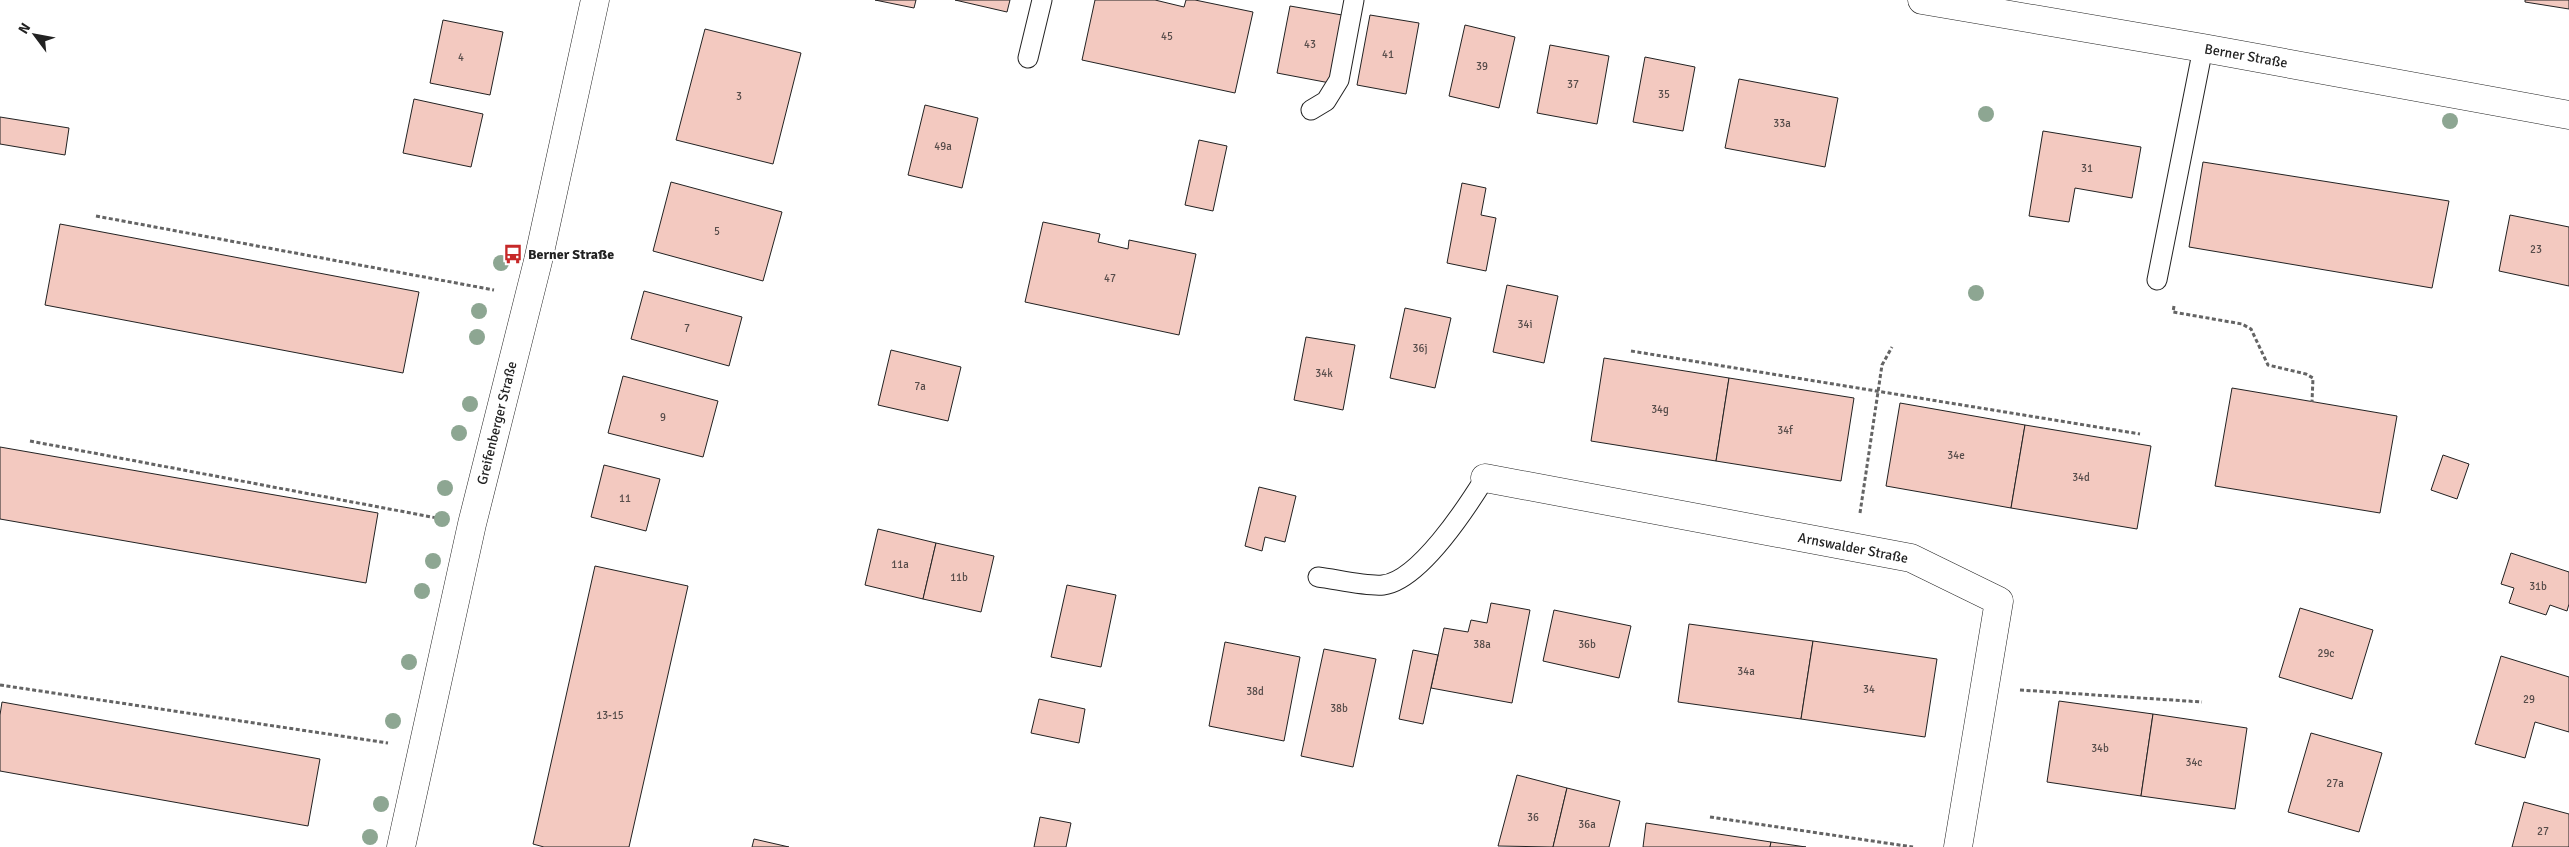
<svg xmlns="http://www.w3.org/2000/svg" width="2569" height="847" font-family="Signika,sans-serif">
	<rect width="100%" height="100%" fill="#fff"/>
	<g fill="#f3c9c0" stroke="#222">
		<polygon points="875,0 916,0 914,8"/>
		<polygon points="955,0 1010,0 1007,12"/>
		<polygon points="1095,0 1155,0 1184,7 1186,0 1195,0 1253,12 1235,93 1082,60"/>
		<polygon points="2525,0 2569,0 2569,9 2525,2"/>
		<polygon points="1290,6 1342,15 1330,83 1277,73"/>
		<polygon points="1370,15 1419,23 1406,94 1357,85"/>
		<polygon points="443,20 503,32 490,95 430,83"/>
		<polygon points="1465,25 1515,37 1499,108 1449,96"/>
		<polygon points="705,29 801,53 773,164 676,140"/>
		<polygon points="1550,45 1609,56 1597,124 1537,113"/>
		<polygon points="1645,57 1695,67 1683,131 1633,122"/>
		<polygon points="1739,79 1838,98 1825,167 1725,148"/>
		<polygon points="414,99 483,114 471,167 403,153"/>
		<polygon points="925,105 978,118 962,188 908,175"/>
		<polygon points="0,117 69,128 65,155 0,144"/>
		<polygon points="2043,131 2141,147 2132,198 2075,188 2069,222 2029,216"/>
		<polygon points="1199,140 1227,146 1213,211 1185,205"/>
		<polygon points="2203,162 2449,201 2432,288 2189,247"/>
		<polygon points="671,182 782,212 763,281 653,251"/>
		<polygon points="1462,183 1486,188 1481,215 1496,218 1486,271 1447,263"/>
		<polygon points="2510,215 2569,227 2569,286 2499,271"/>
		<polygon points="1043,222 1100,234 1098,242 1128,249 1129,240 1196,254 1179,335 1025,302"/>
		<polygon points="60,224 419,292 403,373 45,305"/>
		<polygon points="1507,285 1558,296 1544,363 1493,352"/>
		<polygon points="644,291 742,317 729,366 631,339"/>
		<polygon points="1405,308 1451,318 1435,388 1390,378"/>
		<polygon points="1306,337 1355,345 1343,410 1294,400"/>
		<polygon points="891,350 961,367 948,421 878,405"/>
		<polygon points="1604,358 1729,378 1716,461 1591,441"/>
		<polygon points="623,376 718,401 703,457 608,433"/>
		<polygon points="1729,378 1854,398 1841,481 1716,461"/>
		<polygon points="2232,388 2397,416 2380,513 2215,486"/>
		<polygon points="1900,403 2025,425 2011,508 1886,486"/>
		<polygon points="2025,425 2151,446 2137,529 2011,508"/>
		<polygon points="0,447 378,513 366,583 0,519"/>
		<polygon points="2443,455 2469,464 2457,499 2431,490"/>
		<polygon points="604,465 660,479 646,531 591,517"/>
		<polygon points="1259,487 1296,496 1285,542 1265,537 1262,551 1245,546"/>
		<polygon points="878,529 936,543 923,599 865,585"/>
		<polygon points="936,543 994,556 981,612 923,599"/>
		<polygon points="2511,553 2569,572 2569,604 2567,611 2550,605 2546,615 2509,603 2514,588 2501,584"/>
		<polygon points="595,566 688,586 629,847 544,847 533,844"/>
		<polygon points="1067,585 1116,595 1101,667 1051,657"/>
		<polygon points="1491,603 1530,610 1512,703 1431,688 1444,628 1468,632 1471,620 1487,623"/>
		<polygon points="2300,608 2373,630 2352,699 2279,677"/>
		<polygon points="1554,610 1631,626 1619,678 1543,661"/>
		<polygon points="1689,624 1813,641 1801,719 1678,702"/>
		<polygon points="1813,641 1937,659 1925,737 1801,719"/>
		<polygon points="1225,642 1300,657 1284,741 1209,726"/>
		<polygon points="1324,649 1376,659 1353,767 1301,756"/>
		<polygon points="1413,650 1438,655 1423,724 1399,719"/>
		<polygon points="2501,656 2569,677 2569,732 2535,722 2525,758 2475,744"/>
		<polygon points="1039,699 1085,709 1079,743 1031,733"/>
		<polygon points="2059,701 2153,714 2141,796 2047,782"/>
		<polygon points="2,702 320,759 308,826 0,771 0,715"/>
		<polygon points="2153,714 2247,728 2235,809 2141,796"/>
		<polygon points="2311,733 2382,753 2359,832 2288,812"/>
		<polygon points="1517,775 1567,788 1553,847 1498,846"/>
		<polygon points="1567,788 1620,801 1609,847 1553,847"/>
		<polygon points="2524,802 2569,814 2569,847 2512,847"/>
		<polygon points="1040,817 1071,823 1066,847 1034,847"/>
		<polygon points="1646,823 1771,842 1770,847 1643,847"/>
		<polygon points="754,839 789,847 752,847"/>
		<polygon points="1771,842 1806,847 1770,847"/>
	</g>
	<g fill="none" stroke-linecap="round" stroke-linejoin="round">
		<defs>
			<g id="lane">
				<polyline points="1028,58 1042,0"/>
				<polyline points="1311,110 1326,101 1339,80 1354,0"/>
				<polyline points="2157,280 2203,48"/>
				<path d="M 1318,577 C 1335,579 1368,587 1383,585 C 1419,581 1467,507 1485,478"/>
			</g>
			<polyline id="street" points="1485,478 1911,558 1999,601 1958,847"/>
			<g id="secondary">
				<polyline points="1922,0 2203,48 2569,115"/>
				<polyline points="401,847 472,524 538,261 595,0"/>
			</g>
		</defs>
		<use href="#lane" stroke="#222" stroke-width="21"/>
		<use href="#street" stroke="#222" stroke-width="29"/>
		<use href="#secondary" stroke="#222" stroke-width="29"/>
		<g stroke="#646464" stroke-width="3" stroke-dasharray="4 2.5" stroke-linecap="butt">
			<polyline points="96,216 494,290"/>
			<polyline points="2174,306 2173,312 2242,324 2251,329 2268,365 2306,374 2313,378 2312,402"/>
			<polyline points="1631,351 2140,434"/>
			<polyline points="30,441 437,518"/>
			<polyline points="1860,513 1882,365 1892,347"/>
			<polyline points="0,685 388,743"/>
			<polyline points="2020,690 2202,702"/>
			<polyline points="1710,817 1913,847"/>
		</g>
		<use href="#lane" stroke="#fff" stroke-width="19"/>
		<use href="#street" stroke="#fff" stroke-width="28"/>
		<use href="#secondary" stroke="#fff" stroke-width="28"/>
	</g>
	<g fill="#8da692">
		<circle cx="1986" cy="114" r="8"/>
		<circle cx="2450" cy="121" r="8"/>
		<circle cx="501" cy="263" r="8"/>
		<circle cx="1976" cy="293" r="8"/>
		<circle cx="479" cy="311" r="8"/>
		<circle cx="477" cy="337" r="8"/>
		<circle cx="470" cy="404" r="8"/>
		<circle cx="459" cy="433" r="8"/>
		<circle cx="445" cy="488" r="8"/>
		<circle cx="442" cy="519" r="8"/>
		<circle cx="433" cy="561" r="8"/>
		<circle cx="422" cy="591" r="8"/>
		<circle cx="409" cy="662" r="8"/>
		<circle cx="393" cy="721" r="8"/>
		<circle cx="381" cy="804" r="8"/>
		<circle cx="370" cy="837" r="8"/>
	</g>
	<defs>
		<symbol id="bus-bare" viewBox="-9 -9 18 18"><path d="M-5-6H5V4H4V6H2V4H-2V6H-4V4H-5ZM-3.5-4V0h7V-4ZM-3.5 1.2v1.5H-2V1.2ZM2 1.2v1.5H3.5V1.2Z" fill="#c62828" stroke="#fff" stroke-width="2.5" paint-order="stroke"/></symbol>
	</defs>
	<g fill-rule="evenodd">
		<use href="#bus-bare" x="499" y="240" width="28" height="28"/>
	</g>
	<g text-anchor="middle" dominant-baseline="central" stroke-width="4" stroke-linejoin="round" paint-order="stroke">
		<g font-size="11" fill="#564c4a">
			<text x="1167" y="36">45</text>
			<text x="1310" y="44">43</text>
			<text x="1388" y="54">41</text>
			<text x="461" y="57">4</text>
			<text x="1482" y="66">39</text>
			<text x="1573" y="84">37</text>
			<text x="1664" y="94">35</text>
			<text x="739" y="96">3</text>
			<text x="1782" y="123">33a</text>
			<text x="943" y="146">49a</text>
			<text x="2087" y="168">31</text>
			<text x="717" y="231">5</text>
			<text x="2536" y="249">23</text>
			<text x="1110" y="278">47</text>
			<text x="1525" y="324">34i</text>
			<text x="687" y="328">7</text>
			<text x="1420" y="348">36j</text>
			<text x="1324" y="373">34k</text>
			<text x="920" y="386">7a</text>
			<text x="1660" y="409">34g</text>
			<text x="663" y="417">9</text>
			<text x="1785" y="430">34f</text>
			<text x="1956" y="455">34e</text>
			<text x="2081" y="477">34d</text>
			<text x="625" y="498">11</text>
			<text x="900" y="564">11a</text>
			<text x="959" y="577">11b</text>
			<text x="2538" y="586">31b</text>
			<text x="1482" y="644">38a</text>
			<text x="1587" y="644">36b</text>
			<text x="2326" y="653">29c</text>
			<text x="1746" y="671">34a</text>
			<text x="1869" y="689">34</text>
			<text x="1255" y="691">38d</text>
			<text x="2529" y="699">29</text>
			<text x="1339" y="708">38b</text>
			<text x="610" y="715">13-15</text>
			<text x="2100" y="748">34b</text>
			<text x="2194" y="762">34c</text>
			<text x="2335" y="783">27a</text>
			<text x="1533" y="817">36</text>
			<text x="1587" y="824">36a</text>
			<text x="2543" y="831">27</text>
		</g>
		<g font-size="14" fill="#222" stroke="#fff">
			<text transform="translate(2246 56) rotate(10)">Berner Straße</text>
			<text transform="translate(497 423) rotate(-76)">Greifenberger Straße</text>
			<text transform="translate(1853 548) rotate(11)">Arnswalder Straße</text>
		</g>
		<g font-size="14" font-weight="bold" fill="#222" stroke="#fff" text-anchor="start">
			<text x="528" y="254">Berner Straße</text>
		</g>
	</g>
	<g transform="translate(35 35) rotate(302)" stroke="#ffffff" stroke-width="4" paint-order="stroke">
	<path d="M0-4L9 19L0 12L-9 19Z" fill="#222222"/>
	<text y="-8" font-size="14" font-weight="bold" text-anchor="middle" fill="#222222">N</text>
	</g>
</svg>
